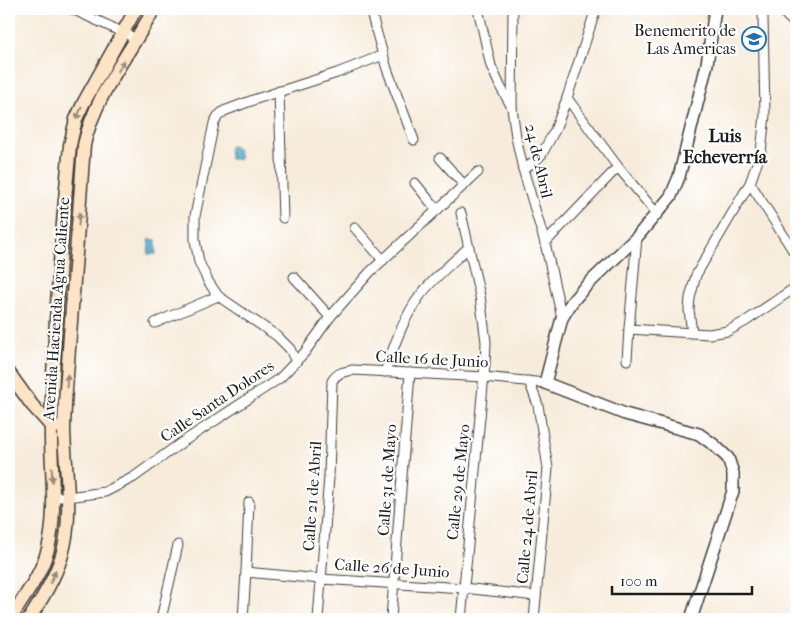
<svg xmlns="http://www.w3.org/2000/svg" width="805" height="628" font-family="'IM FELL French Canon',serif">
	<rect width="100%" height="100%" fill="#fff"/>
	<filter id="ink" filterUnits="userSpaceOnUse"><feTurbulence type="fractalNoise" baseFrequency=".02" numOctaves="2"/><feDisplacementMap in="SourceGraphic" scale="10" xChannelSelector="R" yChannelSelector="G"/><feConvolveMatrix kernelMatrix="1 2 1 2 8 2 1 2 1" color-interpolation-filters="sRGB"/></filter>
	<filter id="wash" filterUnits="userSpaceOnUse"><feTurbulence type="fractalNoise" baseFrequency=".0096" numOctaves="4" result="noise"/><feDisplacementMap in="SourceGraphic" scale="20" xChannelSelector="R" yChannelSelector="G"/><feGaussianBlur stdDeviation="1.12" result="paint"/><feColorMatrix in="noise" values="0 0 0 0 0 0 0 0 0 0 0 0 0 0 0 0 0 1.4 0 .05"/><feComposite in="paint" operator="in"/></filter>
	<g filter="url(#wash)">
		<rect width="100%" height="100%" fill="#f7ecdb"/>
		<g fill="#58b2d6" stroke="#3a6779">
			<polygon points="233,146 238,150 240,159 230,159 229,147"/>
			<polygon points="150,239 156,240 156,254 148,254"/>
		</g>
	</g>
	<g filter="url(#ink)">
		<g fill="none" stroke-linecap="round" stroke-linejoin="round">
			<defs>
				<g id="minor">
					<polyline points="72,9 137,39"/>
					<polyline points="370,9 387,69 414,140"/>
					<polyline points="478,9 491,66 501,88 512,107"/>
					<polyline points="513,9 512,108 516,137 523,169 545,243 562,318"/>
					<polyline points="780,9 796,25"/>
					<polyline points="279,91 283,218"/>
					<polyline points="567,98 618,167 657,214"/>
					<polyline points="440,158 464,185"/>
					<polyline points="523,169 533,163 542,154 555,130 567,98 596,9"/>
					<polyline points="415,183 437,210"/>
					<polyline points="750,183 796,255"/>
					<polyline points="355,228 383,260"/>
					<polyline points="545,243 618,167"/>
					<polyline points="294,277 330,317"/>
					<polyline points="155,323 218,296"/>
					<polyline points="629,329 709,334 728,331 746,321 796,287"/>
					<polyline points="692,333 689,310 690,298 696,275 750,183 761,152 765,115 763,16 764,9"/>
					<polyline points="627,360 629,329 637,237"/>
					<polyline points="296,362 290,349 277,336 218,296 208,281 199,262 195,240 195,216 214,123 218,116 224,111 256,99 337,73 383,55"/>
					<path d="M 385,372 C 394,346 403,319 419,297 C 433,278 452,263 469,247"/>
					<polyline points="529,381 538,405 548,468 534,619"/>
					<polyline points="53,497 68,497 105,492 134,477 181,443 280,378 305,352 330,317 370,272 478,172"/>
					<polyline points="246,572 321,579 463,588 536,596"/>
					<polyline points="161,619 178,545"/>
					<polyline points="243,619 246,572 249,502"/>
					<path d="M 318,619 L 329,477 L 332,381 C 338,372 343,372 353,370 L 484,377 L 545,383"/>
					<polyline points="391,619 410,373"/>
					<polyline points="461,619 485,364 486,342 480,296 461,213"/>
				</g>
				<polyline id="tertiary" points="691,619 733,491 733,473 728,458 714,445 699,434 625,414 545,383 562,318 572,302 583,289 637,237 671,196 679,177 707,64 715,9"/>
				<g id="secondary">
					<polyline points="9,373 32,405 51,426 55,427"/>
					<path d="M 10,619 C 24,597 41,575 48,549 C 58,509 50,466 51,425 C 54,331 61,238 70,145 L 76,119 L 84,102 L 136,9"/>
					<path d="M 29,619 C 42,599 55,578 62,555 C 74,514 65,471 64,430 C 64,421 65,412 65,403 L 84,145 C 95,95 130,53 154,9"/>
				</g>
			</defs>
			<use href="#minor" stroke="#3d3b39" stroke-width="11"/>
			<use href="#tertiary" stroke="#3d3b39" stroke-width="14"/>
			<use href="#secondary" stroke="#3d3b39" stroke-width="15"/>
			<use href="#minor" stroke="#fff" stroke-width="9"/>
			<use href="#tertiary" stroke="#fff" stroke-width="11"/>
			<use href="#secondary" stroke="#fee4c6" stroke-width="12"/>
		</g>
		<defs><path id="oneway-solid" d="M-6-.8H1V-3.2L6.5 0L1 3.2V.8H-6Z" transform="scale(1.25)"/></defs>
		<g fill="#988a7a">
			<use href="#oneway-solid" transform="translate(121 66) rotate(-59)"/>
			<use href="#oneway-solid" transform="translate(79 113) rotate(113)"/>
			<use href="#oneway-solid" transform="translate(79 219) rotate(-86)"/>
			<use href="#oneway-solid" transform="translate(67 381) rotate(-86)"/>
			<use href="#oneway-solid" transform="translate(52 475) rotate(88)"/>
			<use href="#oneway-solid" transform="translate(53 577) rotate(-66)"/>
		</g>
	</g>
	<defs>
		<symbol id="school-ring" viewBox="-11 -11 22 22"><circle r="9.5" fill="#fff" stroke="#1f6fb2" stroke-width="1.5"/><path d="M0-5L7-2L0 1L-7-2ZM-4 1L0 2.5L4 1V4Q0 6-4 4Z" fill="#1f6fb2"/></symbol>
	</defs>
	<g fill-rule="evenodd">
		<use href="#school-ring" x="740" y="25" width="28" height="28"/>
	</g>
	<g text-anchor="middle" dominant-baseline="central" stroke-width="4.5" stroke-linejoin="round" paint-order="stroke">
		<g font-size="16" fill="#1c1c1c" stroke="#fff" text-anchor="end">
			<text x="736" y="30">Benemerito de<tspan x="736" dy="18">Las Americas</tspan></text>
		</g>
		<g font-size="16" fill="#1c1c1c" stroke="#fff">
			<text transform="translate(539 161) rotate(77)">24 de Abril</text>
			<text transform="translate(56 309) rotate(-86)">Avenida Hacienda Agua Caliente</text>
			<text transform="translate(432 359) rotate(3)">Calle 16 de Junio</text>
			<text transform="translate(217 401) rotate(-34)">Calle Santa Dolores</text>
			<text transform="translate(387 480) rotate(-86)">Calle 31 de Mayo</text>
			<text transform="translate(458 482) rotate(-84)">Calle 29 de Mayo</text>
			<text transform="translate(312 496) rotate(-86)">Calle 21 de Abril</text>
			<text transform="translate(527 527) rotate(-85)">Calle 24 de Abril</text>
			<text transform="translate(392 568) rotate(4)">Calle 26 de Junio</text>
		</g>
		<g font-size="18" font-weight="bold" fill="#1c1c1c" stroke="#fff">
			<text x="725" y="136">Luis<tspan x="725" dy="21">Echeverría</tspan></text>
		</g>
	</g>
	<rect width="805" height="628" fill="none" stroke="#fff" stroke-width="30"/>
	<path d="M612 586v8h140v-8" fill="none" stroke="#1c1c1c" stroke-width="2.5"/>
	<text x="620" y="586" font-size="15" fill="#1c1c1c" stroke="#ffffff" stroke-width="4" paint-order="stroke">100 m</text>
</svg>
